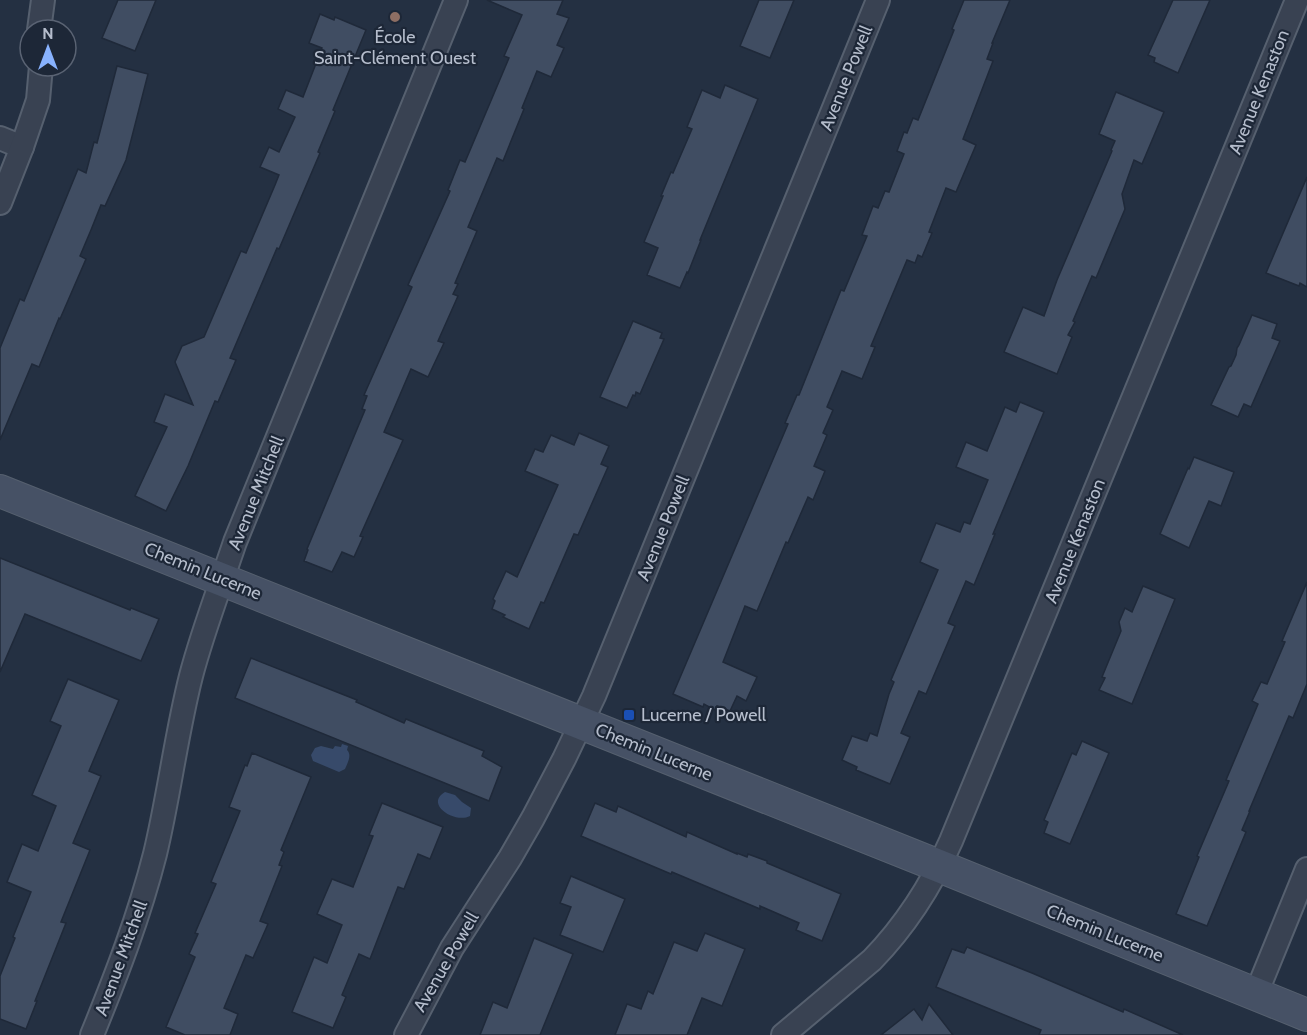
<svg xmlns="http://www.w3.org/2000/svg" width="1307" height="1035" font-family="Cabin,sans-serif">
	<rect width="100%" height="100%" fill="#243042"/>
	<g fill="#374a6a">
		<path d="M 342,744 L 348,746 L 347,750 C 352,755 348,762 345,769 L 339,772 L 313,761 L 311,755 L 315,748 L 321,746 L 333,749 L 335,746 L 341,747 Z"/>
		<path d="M 445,792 L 455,795 L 462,802 L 471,808 L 470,816 C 455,824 424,804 445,792 Z"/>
	</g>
	<g fill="#404d62" stroke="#1f2939" stroke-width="1.5">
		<polygon points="118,0 156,0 135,51 102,38"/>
		<polygon points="487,0 563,0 557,14 569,18 557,45 564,48 551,77 537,71 522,108 524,109 503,161 497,158 468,227 477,231 455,283 458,284 453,294 458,296 438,341 444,343 428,377 411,369 384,432 403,440 360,536 363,537 354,557 342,552 332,572 304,561 308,550 307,549 365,410 362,409 367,396 364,395 412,287 408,285 450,191 448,190 460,160 465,162 509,58 504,56 522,15"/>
		<polygon points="759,0 794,0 770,58 740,46"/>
		<polygon points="964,0 1010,0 992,43 993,43 987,59 993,61 963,139 976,145 956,192 946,188 929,232 932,233 922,257 918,255 915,263 907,260 871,346 875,347 862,379 842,371 827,407 833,410 823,433 827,435 814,466 825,471 813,500 808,497 788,543 786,542 757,611 745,606 723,662 757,677 746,701 737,696 730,711 717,706 715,710 704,704 703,707 673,694 788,424 785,423 797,395 799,395 841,290 844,291 867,236 862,235 873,206 878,208 885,191 889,192 904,154 897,151 904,132 907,133 913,118 918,120 954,30 952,29"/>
		<polygon points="1173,0 1210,0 1178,73 1154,62 1155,58 1148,55"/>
		<polygon points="320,14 334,20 335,17 366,30 333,110 335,111 318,152 320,153 279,249 277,248 230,358 236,360 218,402 215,401 188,466 166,511 135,496 167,427 154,422 165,394 193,405 175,362 182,346 204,337 241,251 246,253 275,185 279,175 260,167 269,147 279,152 295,117 278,109 286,90 303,97 322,48 309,43"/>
		<polygon points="117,66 148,74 126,160 105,206 101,205 91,230 80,256 86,259 60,319 59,318 39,367 32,364 0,440 0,348 20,299 24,301 78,169 86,173 94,142 97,143"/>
		<polygon points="725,85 758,99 700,240 701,240 688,273 687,272 680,288 647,275 658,248 644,242 663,196 661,196 671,172 673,173 692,129 687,127 702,90 720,98"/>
		<polygon points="1116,92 1164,112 1142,164 1134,160 1122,194 1125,209 1096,278 1092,276 1073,321 1075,322 1068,335 1072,337 1057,374 1004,352 1023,307 1044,316 1057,280 1112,151 1111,150 1115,141 1099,134"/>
		<polygon points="1307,177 1307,287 1300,283 1299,286 1266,273"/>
		<polygon points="1252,315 1277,324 1272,338 1280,341 1251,407 1244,404 1238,417 1211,405 1229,367 1231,366 1236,355 1237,348 1239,345"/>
		<polygon points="633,321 662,333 660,338 664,339 640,394 636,392 635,396 633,395 627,408 600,397"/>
		<polygon points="1020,402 1044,412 993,534 995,534 974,585 966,581 948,623 955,626 926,694 919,691 901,733 910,737 890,784 856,770 857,767 842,760 852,736 867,741 870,733 877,736 889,694 894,682 891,680 938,570 920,562 936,523 960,532 964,522 970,524 988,480 956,467 966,442 987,451 1005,407 1016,412"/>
		<polygon points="579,433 609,446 601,464 608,467 578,535 574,534 544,603 541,602 529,629 503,617 505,615 492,609 495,601 493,599 506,571 517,577 558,485 525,471 535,449 543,452 551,435 574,445"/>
		<polygon points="1194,457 1234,472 1221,506 1209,501 1189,548 1160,534 1188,468 1189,469"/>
		<polygon points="0,558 130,610 131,608 159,619 141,661 25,614 0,672"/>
		<polygon points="1307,582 1307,684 1293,718 1289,716 1249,811 1250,811 1242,830 1246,832 1207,926 1176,914 1199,857 1197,856 1229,781 1226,780 1258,704 1252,701 1261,682 1267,684 1285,642 1282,641"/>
		<polygon points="1143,586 1175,599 1132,704 1099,690 1105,678 1102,677 1121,631 1119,622 1125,608 1132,612"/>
		<polygon points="251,658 357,700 356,702 404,723 406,719 484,751 482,756 502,767 489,801 235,698"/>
		<polygon points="68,679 119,700 89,771 101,776 73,843 90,850 61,922 66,923 35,1001 37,1001 26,1029 0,1019 0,976 15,938 13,937 31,892 7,882 22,844 38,851 56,806 32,795 61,726 50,721"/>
		<polygon points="1082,741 1109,753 1070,844 1044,833 1048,822 1044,820 1072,753 1076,755"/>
		<polygon points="252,753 311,777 281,850 284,852 279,865 282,866 260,921 268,924 253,958 246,955 224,1008 238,1014 230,1035 185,1035 166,1027 195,957 189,954 198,934 195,933 216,884 211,882 240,811 229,807 245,765 247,766"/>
		<polygon points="382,803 443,827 430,859 418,854 404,889 398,887 370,959 359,954 342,995 346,997 333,1028 292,1012 314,957 327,963 342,925 317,914 332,879 353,887 373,836 369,835"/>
		<polygon points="595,803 616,812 618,806 686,837 687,832 737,854 737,853 747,857 748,854 767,861 767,863 841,894 822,941 796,930 799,923 760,906 760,909 672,872 671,874 581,836"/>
		<polygon points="571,876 625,899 603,952 560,935 571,907 560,903"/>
		<polygon points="705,933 745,949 722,1006 702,998 687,1035 615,1035 627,1004 641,1009 648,991 653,994 674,942 697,951"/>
		<polygon points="534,938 573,954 540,1035 480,1035 493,1002 507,1008"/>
		<polygon points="967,947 1032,973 1123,1012 1124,1009 1183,1035 1039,1035 1041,1030 936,987 952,949 964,953"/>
		<polygon points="929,1004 953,1035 881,1035 914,1009 922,1020"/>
	</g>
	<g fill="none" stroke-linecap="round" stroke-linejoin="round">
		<defs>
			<g id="minor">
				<polyline points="39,30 43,0"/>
				<polyline points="0,138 22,147"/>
				<polyline points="0,203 22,147 38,100 41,66"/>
				<polyline points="1256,994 1307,869"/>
				<path d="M 92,1035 C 116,976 139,917 155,854 C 169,796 176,735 191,676 C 203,630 220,587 235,542 L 456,0"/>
				<polyline points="406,1035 452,948 510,858 533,818 564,759 594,696 878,0"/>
				<path d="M 783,1035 L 872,960 C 907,924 931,886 951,841 L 1297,0"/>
			</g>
			<polyline id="secondary" points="0,491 939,866 1307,1015"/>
		</defs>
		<use href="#minor" stroke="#56606f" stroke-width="26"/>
		<use href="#secondary" stroke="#56606f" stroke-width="34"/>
		<use href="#minor" stroke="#394252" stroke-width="22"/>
		<use href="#secondary" stroke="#465165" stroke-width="32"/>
	</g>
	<circle fill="#8d6e63" stroke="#1d2737" stroke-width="2" cx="395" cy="17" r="6"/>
	<rect fill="#1a4fb4" stroke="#1d2737" stroke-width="2" x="623" y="709" width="12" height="12" rx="3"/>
	<g text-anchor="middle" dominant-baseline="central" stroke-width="4.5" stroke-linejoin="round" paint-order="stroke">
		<g font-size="18" fill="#b5bdcc" stroke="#1d2737">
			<text x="395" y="37">École<tspan x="395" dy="21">Saint-Clément Ouest</tspan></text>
			<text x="641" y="715" text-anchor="start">Lucerne / Powell</text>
		</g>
		<g font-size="18" fill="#b5bdcc" stroke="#1d2737">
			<text transform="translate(846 78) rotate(-68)">Avenue Powell</text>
			<text transform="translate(1259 92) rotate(-68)">Avenue Kenaston</text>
			<text transform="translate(256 493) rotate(-68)">Avenue Mitchell</text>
			<text transform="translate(663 528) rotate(-68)">Avenue Powell</text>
			<text transform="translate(1075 541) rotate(-68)">Avenue Kenaston</text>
			<text transform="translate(203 571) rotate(22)">Chemin Lucerne</text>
			<text transform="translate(654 752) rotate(22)">Chemin Lucerne</text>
			<text transform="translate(1105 933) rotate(22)">Chemin Lucerne</text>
			<text transform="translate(121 958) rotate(-70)">Avenue Mitchell</text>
			<text transform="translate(446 962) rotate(-60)">Avenue Powell</text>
		</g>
	</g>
	<g transform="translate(48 48)"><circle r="28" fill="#1d2737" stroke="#5a6373" stroke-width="1.5"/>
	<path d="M0-4.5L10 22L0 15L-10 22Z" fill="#88b2fe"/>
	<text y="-9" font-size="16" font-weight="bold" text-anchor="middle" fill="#b5bdcc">N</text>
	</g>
</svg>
